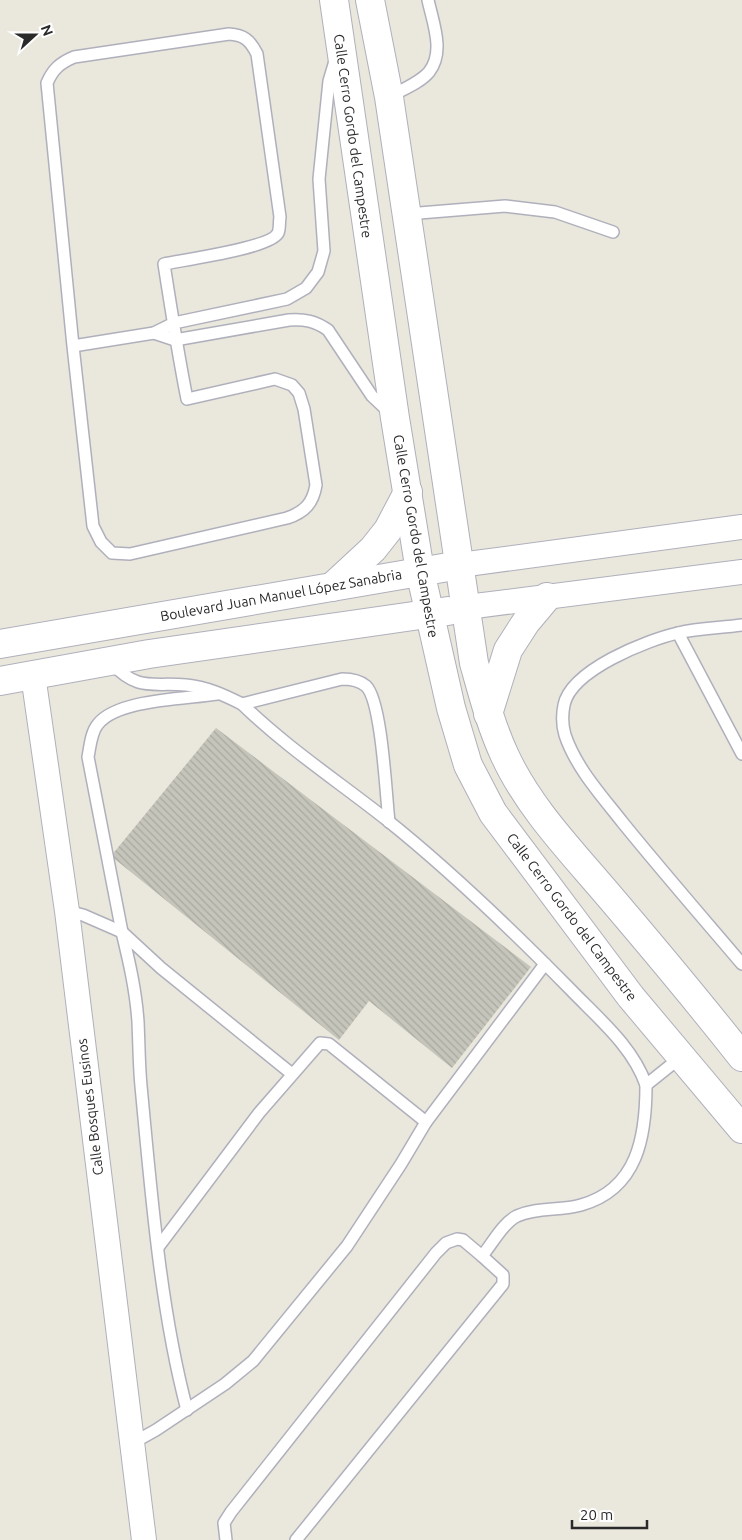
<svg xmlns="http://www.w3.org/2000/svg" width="742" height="1540" font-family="Ubuntu,sans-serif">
	<defs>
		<pattern id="building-back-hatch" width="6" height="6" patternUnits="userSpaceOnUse" patternTransform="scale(1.25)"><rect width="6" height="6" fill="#c6c5bb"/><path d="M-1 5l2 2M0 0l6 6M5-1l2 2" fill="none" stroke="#aaa9a1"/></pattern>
	</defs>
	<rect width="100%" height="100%" fill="#eae7dd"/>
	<polygon fill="url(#building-back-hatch)" points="216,728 531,967 452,1068 369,1001 339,1040 111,856"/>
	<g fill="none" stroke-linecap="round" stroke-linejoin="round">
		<defs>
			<g id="service">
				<path d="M 389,97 C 401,90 420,83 429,72 C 445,52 433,23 428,0"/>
				<polyline points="407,214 505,206 555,212 613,232"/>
				<path d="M 154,333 L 175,340 L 289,320 C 305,319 315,321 328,330 L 372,396 L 390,413"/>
				<path d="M 73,346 L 93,526 L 101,542 L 112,553 L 130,554 L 287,518 C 305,512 313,503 316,485 L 304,409 L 299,393 L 292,385 L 275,379 L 187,399 C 178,354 171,309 164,264 C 183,260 271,248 278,233 C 280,229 279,222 280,217 L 257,54 C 250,40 244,35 229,34 L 74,57 C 60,63 53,69 47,83 L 73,346 L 154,333 L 174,323 L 287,299 L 306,288 L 318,272 L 324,251 L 319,179 L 329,81 L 335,61"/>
				<path d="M 742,625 C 721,628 699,628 678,633 C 647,640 571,670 564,705 C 562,715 562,725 565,735 C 576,768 602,796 623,823 C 662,871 702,917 742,964"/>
				<polyline points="678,633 742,754"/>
				<path d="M 111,663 C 139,692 151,682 186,685 C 207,687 224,695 242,704 C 286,747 339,782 387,820 C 452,872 513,931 571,990 C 599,1019 633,1047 646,1085 L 681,1057"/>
				<path d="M 242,704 L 342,679 C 351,679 359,680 366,686 C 382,701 386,797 389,822"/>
				<polyline points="67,911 83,915 122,932"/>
				<path d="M 122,932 L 88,757 C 90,747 91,732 98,724 C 118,699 186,699 217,694"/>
				<polyline points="426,1122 545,964"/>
				<path d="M 187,1410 C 160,1308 151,1191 141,1086 C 139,1065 139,1043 138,1022 C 136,991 129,961 122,932 L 161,968 L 292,1074"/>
				<polyline points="131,1444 156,1430 225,1384 253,1361 347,1246 401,1164 426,1122 329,1044 320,1043 259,1113 159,1246"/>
				<path d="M 226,1540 L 224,1523 L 231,1512 L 436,1253 L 446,1243 L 457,1239 L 463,1240 L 482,1256 C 492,1244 503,1223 517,1216 C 537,1207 560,1211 581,1205 C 638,1189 646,1136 646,1085"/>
				<polyline points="296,1540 503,1284 503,1275 482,1256"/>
			</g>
			<g id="minor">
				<polyline points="460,565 742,527"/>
				<polyline points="467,607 742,572"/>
				<polyline points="33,675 67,911 144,1540"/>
			</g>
			<g id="tertiary">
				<polyline points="334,0 395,418 420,571 451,708 468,765 493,813 631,997 742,1129"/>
				<path d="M 370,0 L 389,97 L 474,663 C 483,695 491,726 505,756 C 528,806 569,849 604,890 C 651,945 697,1000 742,1057"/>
				<polyline points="332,587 373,549 388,530 408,492"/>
				<polyline points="0,644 460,565"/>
				<polyline points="0,681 149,654 448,611"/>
				<polyline points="488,714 508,650 526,622 547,597"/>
			</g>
		</defs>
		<use href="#service" stroke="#b0b0bc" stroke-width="14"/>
		<use href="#minor" stroke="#b0b0bc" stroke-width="26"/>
		<use href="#tertiary" stroke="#b0b0bc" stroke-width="30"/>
		<use href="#service" stroke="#fff" stroke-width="11"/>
		<use href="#minor" stroke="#fff" stroke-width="24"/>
		<use href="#tertiary" stroke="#fff" stroke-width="28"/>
	</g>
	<g text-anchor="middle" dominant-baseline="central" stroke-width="4" stroke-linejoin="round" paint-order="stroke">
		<g font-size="14" fill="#2a2a2a" stroke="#fff">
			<text transform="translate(353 136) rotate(82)">Calle Cerro Gordo del Campestre</text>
			<text transform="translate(416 536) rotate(80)">Calle Cerro Gordo del Campestre</text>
			<text transform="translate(281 595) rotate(-10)">Boulevard Juan Manuel López Sanabria</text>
			<text transform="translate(572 917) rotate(53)">Calle Cerro Gordo del Campestre</text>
			<text transform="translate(90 1107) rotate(-97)">Calle Bosques Eusinos</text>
		</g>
	</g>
	<g transform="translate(35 35) rotate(69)" stroke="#ffffff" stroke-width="4" paint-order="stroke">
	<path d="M0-4L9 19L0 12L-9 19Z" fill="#2a2a2a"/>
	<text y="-8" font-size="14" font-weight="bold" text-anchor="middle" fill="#2a2a2a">N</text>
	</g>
	<path d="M572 1520v8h75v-8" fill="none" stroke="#2a2a2a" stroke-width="2.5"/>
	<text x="580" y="1520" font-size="15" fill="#2a2a2a" stroke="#ffffff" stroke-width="4" paint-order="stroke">20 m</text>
</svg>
